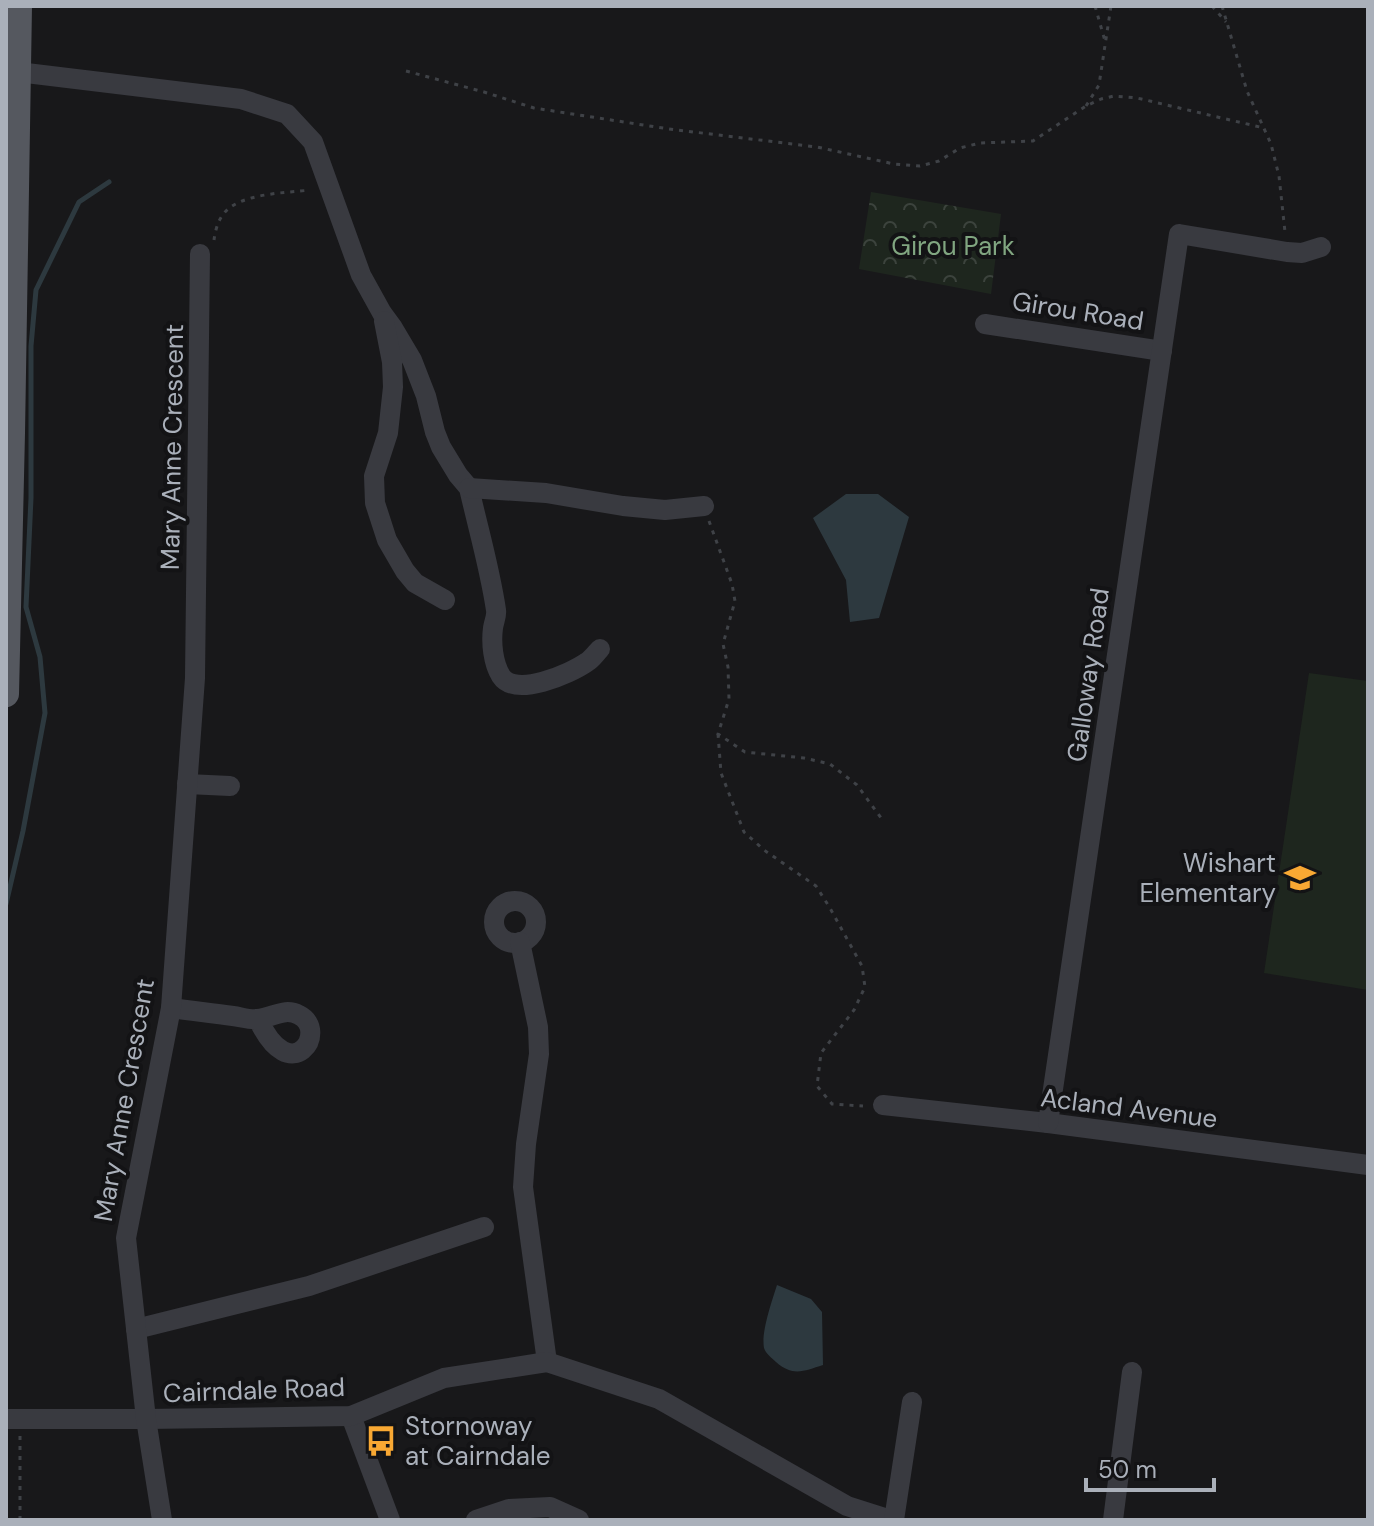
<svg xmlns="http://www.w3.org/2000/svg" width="1374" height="1526" font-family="'DM Sans',sans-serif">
	<defs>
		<pattern id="forest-crowns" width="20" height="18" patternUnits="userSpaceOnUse" patternTransform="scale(2)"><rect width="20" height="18" fill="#1e261e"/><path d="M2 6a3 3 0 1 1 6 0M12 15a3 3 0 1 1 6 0" fill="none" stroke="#3c433d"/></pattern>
	</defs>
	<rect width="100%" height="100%" fill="#18181a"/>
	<polygon fill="#1e261e" points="1309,673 1368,681 1368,990 1264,973"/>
	<polygon fill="url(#forest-crowns)" points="871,192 1001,214 991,294 859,269"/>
	<g fill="#2d393f">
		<polygon points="846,494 878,494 909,517 879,618 850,622 846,580 813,518"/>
		<path d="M 777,1285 L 811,1299 L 822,1312 L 823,1365 C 804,1371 793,1377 776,1362 C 772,1358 766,1354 764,1348 C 761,1332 772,1301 777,1285 Z"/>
	</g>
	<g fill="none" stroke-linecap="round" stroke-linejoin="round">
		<polyline stroke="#2d393f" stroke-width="5" points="6,904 23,831 45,713 40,657 26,607 31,498 31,346 36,290 79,202 109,182"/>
		<g stroke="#3f4247" stroke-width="3" stroke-dasharray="4 6" stroke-linecap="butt">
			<polyline points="1095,6 1105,41"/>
			<polyline points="1212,6 1226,22"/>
			<polyline points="1222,6 1247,91 1271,144 1279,176 1285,232"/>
			<polyline points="406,71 484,92 534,108 669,129 817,147 894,164 920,166 939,161 960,148 980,143 1033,141 1086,106 1101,99 1114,96 1137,98 1264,128"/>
			<polyline points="1086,106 1099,85 1111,6"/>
			<path d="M 214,240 C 215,233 217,223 222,216 C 236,193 286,193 310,190"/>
			<polyline points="709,521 732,584 735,601 723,644 728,667 729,699 718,734 745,752 804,758 830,764 857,785 884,822"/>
			<polyline points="718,734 721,773 744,832 764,850 816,886 830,908 862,966 865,987 854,1010 821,1053 817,1086 832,1104 863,1106"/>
			<polyline points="20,1520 20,1436"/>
			<polyline points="820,1520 822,1520"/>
		</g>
		<g stroke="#393a40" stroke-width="20">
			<path d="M 18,72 L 241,99 L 287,114 L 313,142 L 361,275 L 382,313 L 393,328 L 412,360 L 426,396 L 435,432 L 441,447 L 458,475 L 469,488 C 478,528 490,569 496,610 C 497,616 494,621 493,628 C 491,643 493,663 501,676 C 515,698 570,674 587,662 C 592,659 596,653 600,649"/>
			<polyline points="384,321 392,362 393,387 388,433 374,476 375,503 387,540 405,571 415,583 445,600"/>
			<polyline points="985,324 1162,351"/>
			<polyline points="469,488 546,493 623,506 665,510 704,506"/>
			<polyline points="187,784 230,786"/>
			<circle cx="515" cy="922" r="21"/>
			<polyline points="520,942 538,1027 539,1054 526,1144 523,1187 547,1362"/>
			<path d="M 171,1008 C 192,1011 212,1013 233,1016 C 241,1017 250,1020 257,1019 C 273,1018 284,1007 299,1015 C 330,1030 291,1091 258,1019"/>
			<polyline points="883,1105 1048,1123 1368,1165"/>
			<polyline points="1048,1123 1179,234 1287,252 1302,253 1321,247"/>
			<polyline points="136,1329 309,1286 484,1227"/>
			<polyline points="351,1416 390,1520"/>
			<polyline points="6,1419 146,1419 351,1416 444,1378 547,1362 659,1399 847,1506 891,1520"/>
			<polyline points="162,1520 146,1419 126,1238 171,1008 195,678 200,254"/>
			<polyline points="476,1520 509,1509 550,1507 579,1520"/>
			<polyline points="894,1520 912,1402"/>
			<polyline points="1113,1520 1132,1372"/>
		</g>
		<polyline stroke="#55585f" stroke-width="26" points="6,694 12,433 19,6"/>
	</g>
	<defs>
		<symbol id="school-bare" viewBox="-9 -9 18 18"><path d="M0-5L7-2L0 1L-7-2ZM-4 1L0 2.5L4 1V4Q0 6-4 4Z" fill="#f8a833" stroke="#131315" stroke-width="2.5" paint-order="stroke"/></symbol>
		<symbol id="bus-bare" viewBox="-9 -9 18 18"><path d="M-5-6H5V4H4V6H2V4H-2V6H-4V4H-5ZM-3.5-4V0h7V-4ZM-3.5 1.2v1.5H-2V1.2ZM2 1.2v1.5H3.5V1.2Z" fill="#f8a833" stroke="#131315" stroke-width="2.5" paint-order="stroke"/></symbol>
	</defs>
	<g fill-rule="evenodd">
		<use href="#school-bare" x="1278" y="856" width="44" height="44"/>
		<use href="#bus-bare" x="359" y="1419" width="44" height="44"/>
	</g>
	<g text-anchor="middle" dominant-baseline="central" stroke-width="8" stroke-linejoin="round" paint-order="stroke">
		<g font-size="26" fill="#81a681" stroke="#131315">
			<text x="953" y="246">Girou Park</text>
		</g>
		<g font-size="26" fill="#aab0ba" stroke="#131315">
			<text transform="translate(1078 311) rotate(9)">Girou Road</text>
			<text transform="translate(172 447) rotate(-89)">Mary Anne Crescent</text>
			<text transform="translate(1088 675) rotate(-82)">Galloway Road</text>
			<text transform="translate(124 1100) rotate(-80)">Mary Anne Crescent</text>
			<text transform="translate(1129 1108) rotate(7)">Acland Avenue</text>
			<text transform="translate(254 1390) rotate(-2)">Cairndale Road</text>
		</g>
		<g font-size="26" fill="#aab0ba" stroke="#131315" text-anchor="end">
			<text x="1276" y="863">Wishart<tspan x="1276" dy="30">Elementary</tspan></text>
			<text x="405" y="1426" text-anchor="start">Stornoway<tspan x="405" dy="30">at Cairndale</tspan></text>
		</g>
	</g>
	<rect width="1374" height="1526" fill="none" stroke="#aab0ba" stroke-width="16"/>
	<path d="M1086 1478v12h128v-12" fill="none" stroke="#aab0ba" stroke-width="4"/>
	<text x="1098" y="1478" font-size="24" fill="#aab0ba" stroke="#131315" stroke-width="6" paint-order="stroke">50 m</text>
</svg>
